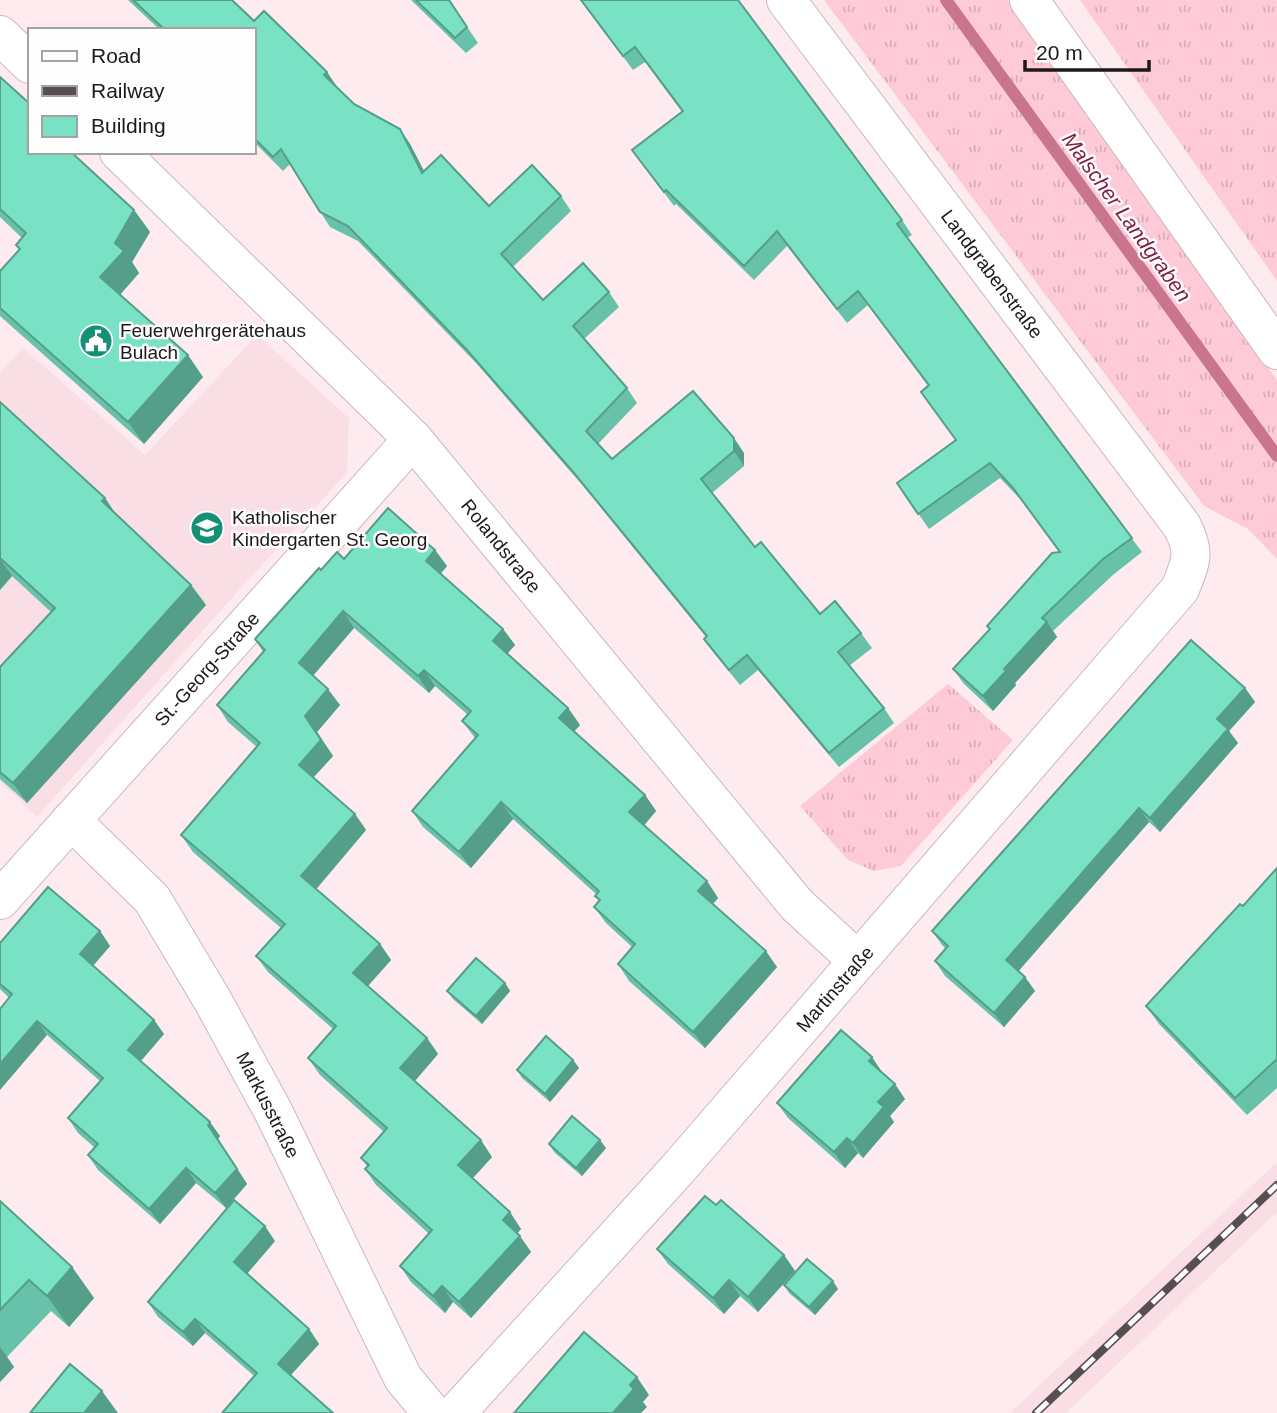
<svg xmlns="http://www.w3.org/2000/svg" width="1277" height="1413" font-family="Arial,sans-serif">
	<defs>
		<pattern id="grass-tufts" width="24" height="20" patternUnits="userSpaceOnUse" patternTransform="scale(1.75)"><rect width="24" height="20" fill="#fecad7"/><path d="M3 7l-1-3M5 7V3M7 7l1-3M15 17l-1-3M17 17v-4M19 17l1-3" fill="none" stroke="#d9adb8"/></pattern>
	</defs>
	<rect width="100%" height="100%" fill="#fdebef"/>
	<g fill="#f9dee5">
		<polygon points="257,335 349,418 347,473 247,581 37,817 0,782 0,372 23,348 145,455"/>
		<polygon points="1277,1162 1277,1212 1066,1413 1010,1413"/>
	</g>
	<g fill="url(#grass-tufts)">
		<polygon points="824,0 1008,0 1277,380 1277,559 1248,529 1204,506"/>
		<polygon points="1080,0 1277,0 1277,281"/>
		<polygon points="948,684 1013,740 901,866 874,871 848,860 800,806"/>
	</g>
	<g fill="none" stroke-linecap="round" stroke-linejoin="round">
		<polyline stroke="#c8758d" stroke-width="12" points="946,0 1277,456"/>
		<defs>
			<g id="street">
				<polyline points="1029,0 1277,350"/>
				<polyline points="0,35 30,64"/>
				<polyline points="119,152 413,439 797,905 858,961"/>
				<polyline points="71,820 152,899 213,1001 273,1111 403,1378 432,1413"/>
				<polyline points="0,900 413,439"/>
				<path d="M 456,1413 L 676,1171 L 1180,589 C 1191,561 1196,553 1182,526 L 786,0"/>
			</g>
		</defs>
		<use href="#street" stroke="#cab8bc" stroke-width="40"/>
		<use href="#street" stroke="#fff" stroke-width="38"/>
		<defs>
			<polyline id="rail" points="1036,1413 1277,1185"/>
		</defs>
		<use href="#rail" stroke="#574e50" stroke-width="8"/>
		<use href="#rail" stroke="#fefefe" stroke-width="5" stroke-dasharray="16" stroke-linecap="butt"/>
	</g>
	<g fill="#68c2a9">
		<polygon points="128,0 232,0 254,21 327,72 337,87 354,104 400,129 410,144 424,172 489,206 561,196 571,211 513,267 543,300 609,292 619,307 584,339 627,388 637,403 598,444 612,459 693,391 744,453 744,466 712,493 755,547 820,614 861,633 872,648 849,666 884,708 894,723 839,767 758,670 740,685 714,653 704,639 706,637 584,487 477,364 358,241 330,227 290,164 283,171 254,142 254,30 160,30"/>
		<polygon points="411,0 449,0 478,43 466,53"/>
		<polygon points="581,0 902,220 912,235 907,238 1142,552 1114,574 1053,631 1057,637 1015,683 1016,685 993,711 964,684 953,669 990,630 987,626 1059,552 1023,502 1000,478 929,529 897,483 956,440 928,386 868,305 847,323 787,246 754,280 676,204 674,206 632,150 682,112 645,62 633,70"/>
		<polygon points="0,77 30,152 134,210 150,232 132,262 139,273 120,295 203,377 144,444 0,316 0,271 20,250 16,245 22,238 0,217"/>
		<polygon points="0,402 105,498 115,513 191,585 206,605 27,803 0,779 0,667 51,612 12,576 0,590"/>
		<polygon points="435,550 447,566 441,573 503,629 515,645 507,654 568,708 580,725 574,731 645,795 656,811 644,825 707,881 718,898 713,904 777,967 705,1048 629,981 618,964 632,947 606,923 594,907 599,901 595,896 596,894 513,819 471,868 423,827 412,811 475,738 462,721 468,715 435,686 429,693 354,628 313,676 340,705 317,732 333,756 313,778 355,814 366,830 316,889 380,944 391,960 368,986 427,1038 438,1054 415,1081 492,1157 473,1178 521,1229 517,1233 531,1252 471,1318 453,1302 445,1313 411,1282 400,1266 429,1234 376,1185 365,1169 367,1166 361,1158 384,1132 320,1075 308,1058 333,1029 268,972 256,956 281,928 193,852 181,835 257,747 228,722 217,705 263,652 255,639 321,570 344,559"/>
		<polygon points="1245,688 1255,702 1229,731 1238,743 1160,832 1149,822 1018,971 1025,977 1035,991 1004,1027 945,976 935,961 946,949 942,945 932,931"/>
		<polygon points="1277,868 1277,1088 1247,1115 1159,1024 1146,1006 1243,906"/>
		<polygon points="100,931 110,946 93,966 154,1020 164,1034 141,1061 220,1136 218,1139 247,1184 226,1208 196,1183 160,1224 98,1170 88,1155 95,1148 78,1133 68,1118 100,1081 47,1035 0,989 0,943"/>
		<polygon points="505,983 510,991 482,1024 453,999 447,991"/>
		<polygon points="573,1060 579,1068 550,1102 522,1078 517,1070"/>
		<polygon points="882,1073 905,1099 890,1116 894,1122 863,1158 858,1153 845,1168 788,1118 777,1103"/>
		<polygon points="549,1144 606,1148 582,1176 554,1152"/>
		<polygon points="0,1201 72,1267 94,1298 69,1327 51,1311 7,1357 14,1367 0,1382"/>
		<polygon points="716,1205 784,1255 795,1271 758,1312 740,1296 724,1314 668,1264 657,1249"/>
		<polygon points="275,1241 247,1274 309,1329 319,1344 291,1375 254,1376 205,1333 193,1346 158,1317 148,1302"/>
		<polygon points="784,1285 838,1289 815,1315 789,1293"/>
	</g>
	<g fill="#559e89">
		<polygon points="327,72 337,87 324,75"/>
		<polygon points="400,129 410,144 433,188 422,173"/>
		<polygon points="134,210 150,232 132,262 139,273 116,299 100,277 115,243"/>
		<polygon points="188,355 203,377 144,444 128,422"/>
		<polygon points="734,438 744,453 744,466 734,451"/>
		<polygon points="105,498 119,519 102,501"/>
		<polygon points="435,550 447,566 438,577 426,561"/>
		<polygon points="0,559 12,576 0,590"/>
		<polygon points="191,585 206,605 27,803 13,783"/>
		<polygon points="343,611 354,628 310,679 299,663"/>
		<polygon points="1047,622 1057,637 1015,683 1016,685 993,711 983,696 1004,669"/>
		<polygon points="503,629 515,645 504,657 493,641"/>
		<polygon points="424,670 435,686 429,693 418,676"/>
		<polygon points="1245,688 1255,702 1229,731 1238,743 1160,832 1150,818 1217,719"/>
		<polygon points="328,689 340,705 317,732 333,756 310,781 299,765 305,716"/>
		<polygon points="568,708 580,725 571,735 559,718"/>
		<polygon points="645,795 656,811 641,829 629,812"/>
		<polygon points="501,802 513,819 471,868 459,852"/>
		<polygon points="1139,808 1149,822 1016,974 1006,960"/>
		<polygon points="355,814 366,830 313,893 301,876"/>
		<polygon points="707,881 718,898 710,907 698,891"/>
		<polygon points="100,931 110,946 90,969 80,954"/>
		<polygon points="380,944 391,960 365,989 353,973"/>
		<polygon points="766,951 777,967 705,1048 693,1032"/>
		<polygon points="1025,977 1035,991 1004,1027 994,1013"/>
		<polygon points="505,983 510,991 482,1024 476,1016"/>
		<polygon points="154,1020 164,1034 138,1064 128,1050"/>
		<polygon points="37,1021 47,1035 0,1090 0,1064"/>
		<polygon points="427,1038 438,1054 412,1084 400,1068"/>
		<polygon points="872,1057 882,1072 869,1061"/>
		<polygon points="573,1060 579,1068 550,1102 545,1094"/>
		<polygon points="895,1084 905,1099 890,1116 894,1122 863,1158 853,1143 878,1102"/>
		<polygon points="210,1122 220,1136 218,1139 247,1184 226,1208 215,1193 208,1125"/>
		<polygon points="847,1138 858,1153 845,1168 834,1152"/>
		<polygon points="481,1140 492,1157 470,1181 458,1165"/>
		<polygon points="600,1140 606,1148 582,1176 576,1168"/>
		<polygon points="186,1168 196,1183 160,1224 149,1209"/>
		<polygon points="510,1212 521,1229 514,1237 503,1220"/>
		<polygon points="265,1226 275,1241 244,1277 234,1262"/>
		<polygon points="520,1236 531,1252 471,1318 459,1302"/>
		<polygon points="784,1255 795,1271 758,1312 748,1297"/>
		<polygon points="72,1267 94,1298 69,1327 47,1296"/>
		<polygon points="729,1280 740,1296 724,1314 713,1298"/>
		<polygon points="833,1281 838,1289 815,1315 809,1307"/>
		<polygon points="442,1286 453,1302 445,1313 433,1296"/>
		<polygon points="195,1319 205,1333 193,1346 183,1332"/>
		<polygon points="309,1329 319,1344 288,1378 278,1364"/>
		<polygon points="0,1347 14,1367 0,1382"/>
		<polygon points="637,1377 649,1395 643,1402 647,1407 641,1413 613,1413 630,1385"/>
		<polygon points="102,1391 118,1413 84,1413"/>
	</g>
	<g fill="#79e2c4" stroke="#559e89" stroke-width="2">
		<polygon points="133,0 232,0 254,21 264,11 327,72 324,75 354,104 400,129 422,173 441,155 489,206 532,165 561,196 501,254 543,300 583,263 609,292 573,326 627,388 586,431 612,459 693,391 734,438 734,451 701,479 755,547 761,542 820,614 835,601 861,633 838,652 884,708 829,753 747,655 729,670 704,639 707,636 574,473 467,350 348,226 320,212 281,149 273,157 254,138 254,30 165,30"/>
		<polygon points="416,0 449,0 467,27 455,38"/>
		<polygon points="581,0 738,0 902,220 897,224 1132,538 1103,559 1042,618 1047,622 1004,669 1006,671 983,696 953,669 990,629 987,626 1052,553 1060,552 1013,488 990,463 918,514 897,483 956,440 921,392 929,385 858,291 837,309 777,231 744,266 666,190 664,192 632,150 683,111 635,47 623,56"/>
		<polygon points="0,77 30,104 30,152 71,152 134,210 115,243 124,251 100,277 188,355 128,422 0,308 0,271 20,249 16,245 26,233 0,209"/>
		<polygon points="0,402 105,498 102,501 191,585 13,783 0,772 0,667 55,608 0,558"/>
		<polygon points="388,508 435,550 426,561 503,629 493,641 568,708 559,718 645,795 629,812 707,881 698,891 766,951 693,1032 618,964 635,944 594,907 600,900 595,896 599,891 501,802 459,852 412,811 478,735 462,721 471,711 424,670 418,676 343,611 299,663 328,689 305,716 321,740 299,765 355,814 301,876 380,944 353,973 427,1038 400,1068 481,1140 458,1165 510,1212 503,1220 520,1236 459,1302 442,1286 433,1296 400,1266 432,1230 365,1169 369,1165 361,1158 387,1128 308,1058 336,1026 256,956 285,924 181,835 260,743 217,705 265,650 255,639 319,568 321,570 337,552 344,559"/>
		<polygon points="1191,640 1245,688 1217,719 1228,729 1150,818 1139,808 1006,960 1025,977 994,1013 935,961 948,946 932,931"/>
		<polygon points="1277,868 1277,1059 1235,1098 1146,1006 1240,904 1243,906"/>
		<polygon points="48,887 100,931 80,954 154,1020 128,1050 210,1122 208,1125 237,1169 215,1193 186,1168 149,1209 88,1155 98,1144 68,1118 103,1078 37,1021 0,1064 0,1009 12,994 0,984 0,943"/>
		<polygon points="476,958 505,983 476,1016 447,991"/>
		<polygon points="841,1030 872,1057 869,1061 895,1084 878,1102 884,1107 853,1143 847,1138 834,1152 777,1103"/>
		<polygon points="546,1036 573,1060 545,1094 517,1070"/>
		<polygon points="572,1116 600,1140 576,1168 549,1144"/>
		<polygon points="705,1196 716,1205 721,1200 784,1255 748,1297 729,1280 713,1298 657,1249"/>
		<polygon points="234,1200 265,1226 234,1262 309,1329 278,1364 333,1413 222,1413 257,1373 195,1319 183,1332 148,1302"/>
		<polygon points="0,1201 72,1267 47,1296 29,1280 0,1310"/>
		<polygon points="807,1259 833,1281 809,1307 784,1285"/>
		<polygon points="584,1332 637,1377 630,1385 634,1389 613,1413 514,1413"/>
		<polygon points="70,1364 102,1391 84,1413 30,1413"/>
	</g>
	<defs>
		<symbol id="civic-disc" viewBox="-11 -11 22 22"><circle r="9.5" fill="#159076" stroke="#fefefe"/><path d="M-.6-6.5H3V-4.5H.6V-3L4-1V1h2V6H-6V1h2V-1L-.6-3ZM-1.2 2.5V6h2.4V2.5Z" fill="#fff"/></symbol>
		<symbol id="school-disc" viewBox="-11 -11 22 22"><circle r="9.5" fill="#159076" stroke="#fefefe"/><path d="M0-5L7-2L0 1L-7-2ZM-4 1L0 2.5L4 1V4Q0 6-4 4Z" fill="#fff"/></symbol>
	</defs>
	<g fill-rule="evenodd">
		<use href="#civic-disc" x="77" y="322" width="38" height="38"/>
		<use href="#school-disc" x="188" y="509" width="38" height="38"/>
	</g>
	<g text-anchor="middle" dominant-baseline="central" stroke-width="5" stroke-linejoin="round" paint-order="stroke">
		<g font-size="19" fill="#1e1819" stroke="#fefefe">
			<text transform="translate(992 274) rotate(53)">Landgrabenstraße</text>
			<text transform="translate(501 546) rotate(51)">Rolandstraße</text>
			<text transform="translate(207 669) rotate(-48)">St.-Georg-Straße</text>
			<text transform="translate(835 989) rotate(-49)">Martinstraße</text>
			<text transform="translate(268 1105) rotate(63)">Markusstraße</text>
		</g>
		<g font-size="19" fill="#1e1819" stroke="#fefefe" text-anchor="start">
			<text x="120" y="330">Feuerwehrgerätehaus<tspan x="120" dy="22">Bulach</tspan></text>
			<text x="232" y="517">Katholischer<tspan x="232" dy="22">Kindergarten St. Georg</tspan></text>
		</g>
		<g font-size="21" font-style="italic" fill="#821e45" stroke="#fefefe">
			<text transform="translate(1127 217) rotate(54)">Malscher Landgraben</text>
		</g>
	</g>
	<rect x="28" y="28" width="228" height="126" fill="#fefefe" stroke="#a4a2a2" stroke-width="2"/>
	<rect x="42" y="51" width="35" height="10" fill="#ffffff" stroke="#a4a2a2" stroke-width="2"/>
	<text x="91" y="63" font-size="21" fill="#1e1819">Road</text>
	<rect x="42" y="86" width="35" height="10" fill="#574e50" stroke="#a4a2a2" stroke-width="2"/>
	<text x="91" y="98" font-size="21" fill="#1e1819">Railway</text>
	<rect x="42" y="116" width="35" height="21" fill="#79e2c4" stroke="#a4a2a2" stroke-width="2"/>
	<text x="91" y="133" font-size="21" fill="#1e1819">Building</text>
	<path d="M1025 60v10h124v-10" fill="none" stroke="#1e1819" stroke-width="3.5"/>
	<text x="1036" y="60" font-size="21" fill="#1e1819" stroke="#fefefe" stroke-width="5" paint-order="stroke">20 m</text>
</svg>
